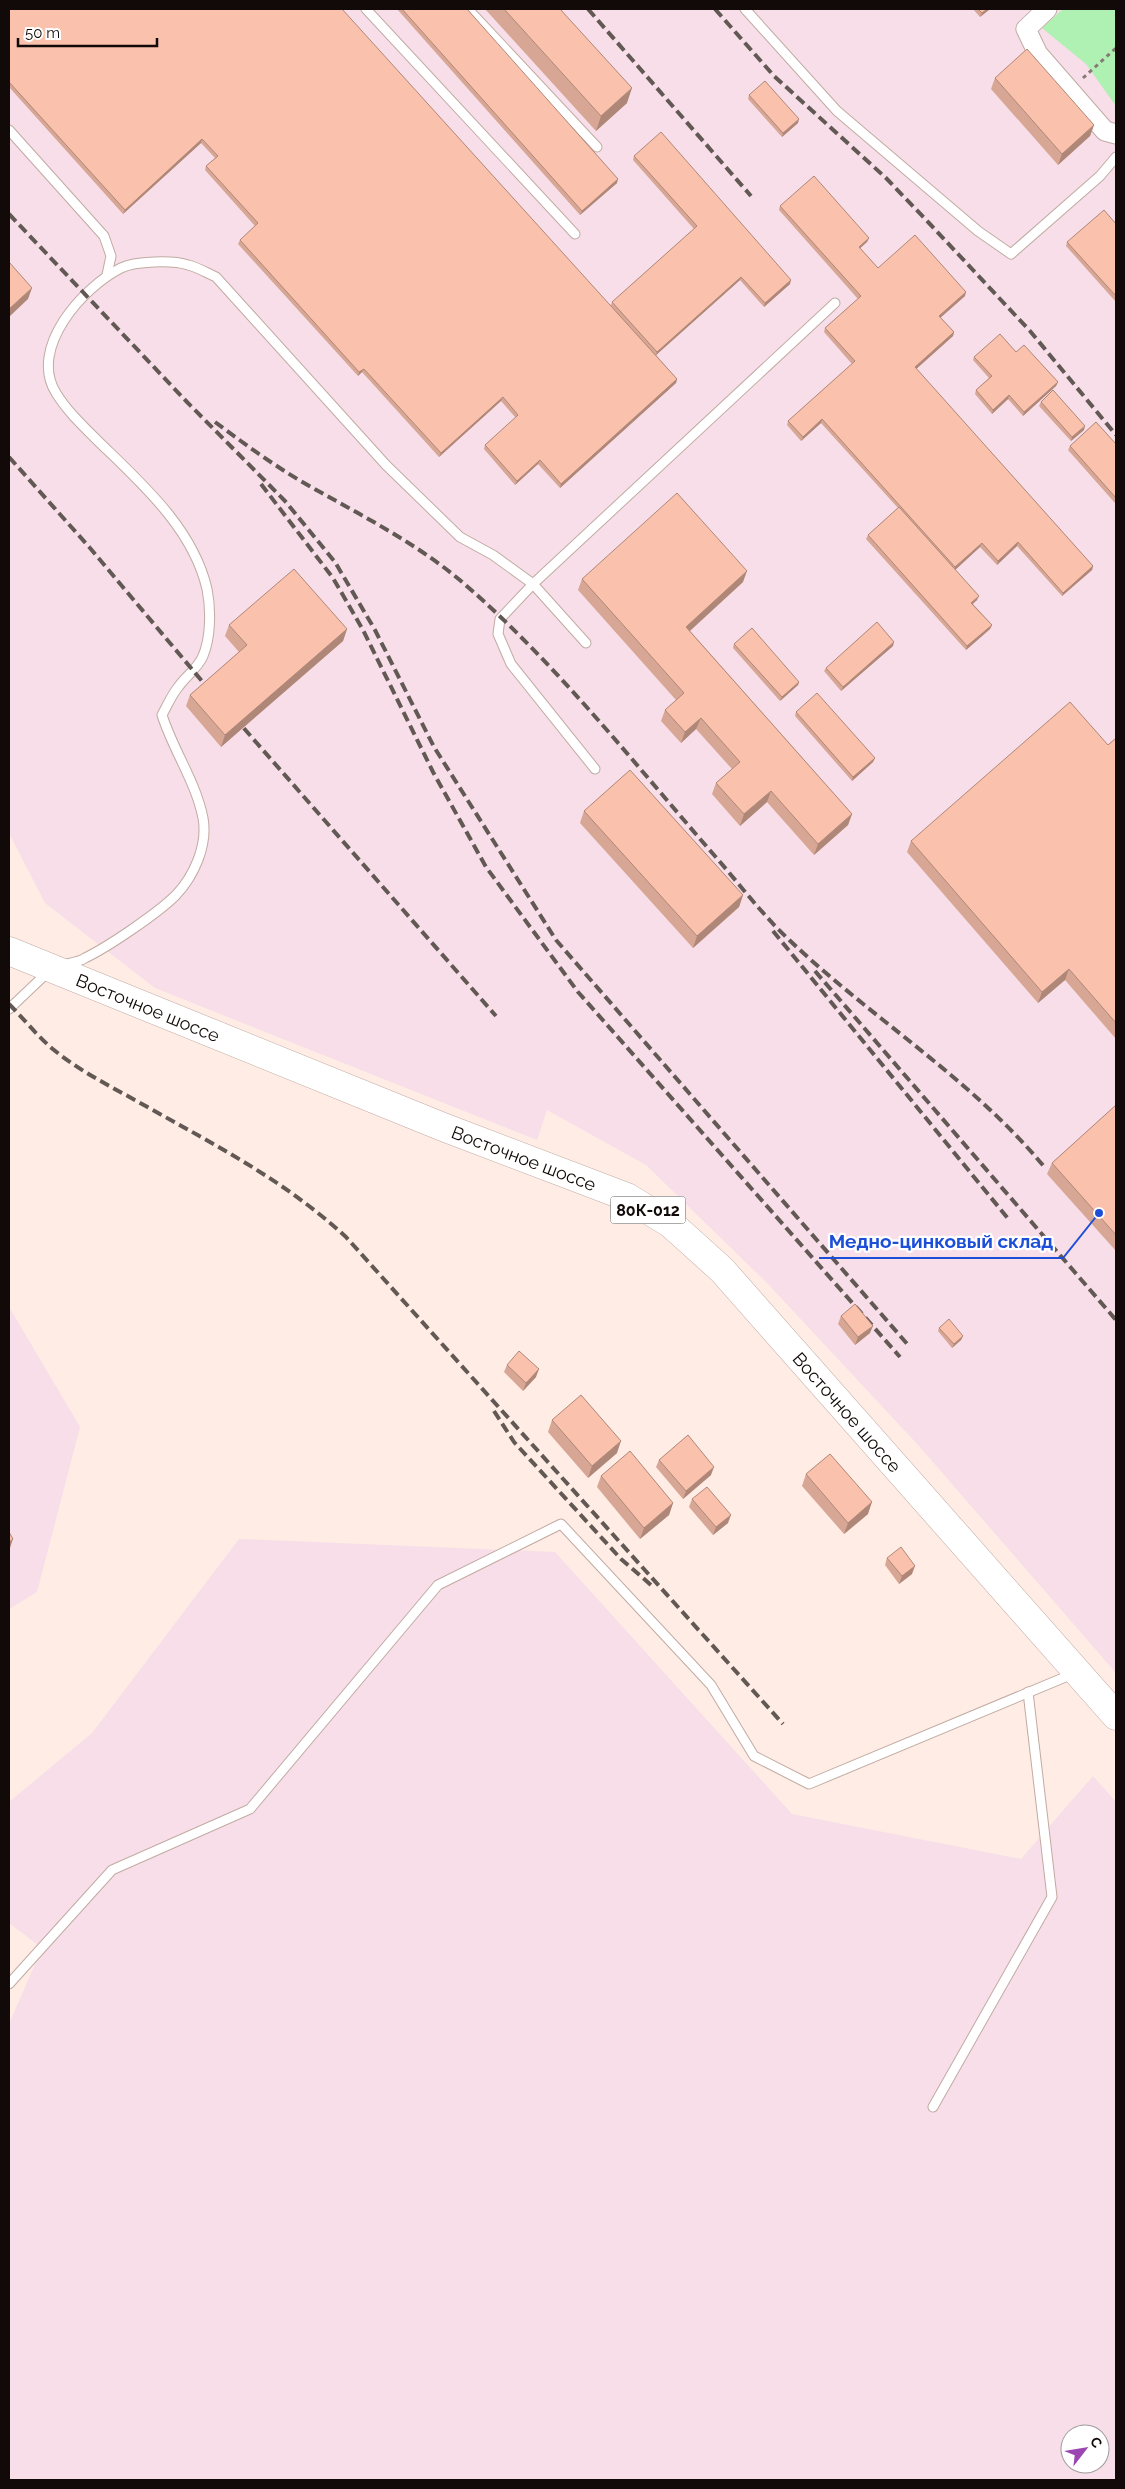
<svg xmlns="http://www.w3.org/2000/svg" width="1125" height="2489" font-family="Raleway,sans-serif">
	<rect width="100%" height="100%" fill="#feece5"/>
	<g fill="#f7dee9" fill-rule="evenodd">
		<polygon points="9,9 1116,9 1116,1673 919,1446 768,1284 646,1165 547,1110 537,1140 155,988 45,903 9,833"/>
		<polygon points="9,1307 80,1427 37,1592 9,1609"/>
		<path d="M 239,1539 L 555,1552 L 792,1814 L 1021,1859 L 1093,1776 L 1116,1802 L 1116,2480 L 9,2480 L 9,2024 L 42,1948 L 9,1923 L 9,1802 L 92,1733 ZM 1070,2434 L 1100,2434 L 1100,2464 L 1070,2464 Z"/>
	</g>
	<polygon fill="#aff0b3" points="1063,9 1116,9 1116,106 1086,64 1042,28"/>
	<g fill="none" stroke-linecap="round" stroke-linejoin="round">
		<defs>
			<g id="lane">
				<polyline points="366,9 575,234"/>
				<polyline points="468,9 597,147"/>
				<polyline points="745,9 837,111 978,231 1011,254 1100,176 1116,157"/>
				<polyline points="9,130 104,236 111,256 107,275"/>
				<polyline points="595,769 511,664 498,634 500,619 533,584 835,303"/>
				<path d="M 63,965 C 70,963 79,962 85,958 C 108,947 158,913 176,895 C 194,876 208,845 203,818 C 196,782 173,750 162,715 C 167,706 172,694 179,686 C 186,676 198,668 203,656 C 211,637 211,609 207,589 C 193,528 141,483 98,441 C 83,426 67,411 56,393 C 28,348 83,287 121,268 C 135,261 173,260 188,265 C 197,267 207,273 216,277 L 386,465 L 460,537 L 493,555 L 533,584 L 586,643"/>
				<polyline points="9,1009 49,971"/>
				<polyline points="9,1984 112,1870 250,1809 438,1585 561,1524 711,1685 754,1756 809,1784 1075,1673"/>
				<polyline points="933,2107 1052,1897 1028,1692"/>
			</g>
			<polyline id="street" points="1047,9 1026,29 1038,54 1105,131 1116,134"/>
			<g id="primary">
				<path id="s1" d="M 9,951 L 443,1127 L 627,1197 L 671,1224 L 722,1270 L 1116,1716"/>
			</g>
		</defs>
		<use href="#lane" stroke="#c1aba3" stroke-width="11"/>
		<use href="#street" stroke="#c1aba3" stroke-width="21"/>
		<use href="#primary" stroke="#c1aba3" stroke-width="29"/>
		<polyline stroke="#877a76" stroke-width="3" stroke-dasharray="4 4" stroke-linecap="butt" points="1083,78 1116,48"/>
		<use href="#lane" stroke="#fff" stroke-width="9"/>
		<use href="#street" stroke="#fff" stroke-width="19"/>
		<use href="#primary" stroke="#fff" stroke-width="28"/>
		<g stroke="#625854" stroke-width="4" stroke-dasharray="10 5" stroke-linecap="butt">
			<polyline points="588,9 751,196"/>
			<polyline points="715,9 774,76 886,178 929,223 1030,331 1116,435"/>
			<polyline points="9,214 187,402 285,501 335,562 375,630 434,747 556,940 909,1346"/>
			<path d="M 215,422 C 242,442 269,462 299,480 C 354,512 411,539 461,581 C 555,662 633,762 714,855 C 735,879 755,905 777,928 C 862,1013 969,1075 1046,1169"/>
			<polyline points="9,457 90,548 212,693"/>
			<polyline points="261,484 333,578 363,630 433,772 486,867 578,992 900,1357"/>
			<polyline points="234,717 496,1016"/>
			<polyline points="773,931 1010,1221"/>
			<polyline points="815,971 1116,1320"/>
			<path d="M 9,1004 C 24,1019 38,1037 54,1050 C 81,1072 112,1087 142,1104 C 215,1145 284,1180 346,1237 L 783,1724"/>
			<polyline points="494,1411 514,1442 621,1559 651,1585"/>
		</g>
	</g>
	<g fill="#d7a694">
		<polygon points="9,9 611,305 612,302 694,229 633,160 634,156 790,284 764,307 740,280 656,355 677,379 676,383 560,488 538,464 515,485 484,449 485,445 516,418 501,401 439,457 362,372 358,376 238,244 240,240 255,226 205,170 206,166 215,158 201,143 123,214 9,87"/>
		<polygon points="397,9 467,9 617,183 580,215"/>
		<polygon points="485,9 560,9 627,103 596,131"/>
		<polygon points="973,9 990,9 980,17"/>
		<polygon points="995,78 1094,125 1090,136 1058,165 991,89"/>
		<polygon points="749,95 798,123 782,137 748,99"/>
		<polygon points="780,206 869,238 867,242 860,248 878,268 965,296 940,317 954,332 953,336 916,369 1093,566 1092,570 1062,596 1017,546 997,565 980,547 955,570 977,600 973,604 992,625 990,629 966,650 866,539 868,535 898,508 821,423 801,441 787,425 788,421 852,364 824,332 825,328 858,299 779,210"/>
		<polygon points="1116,224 1116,302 1066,246 1067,242"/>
		<polygon points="1016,352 1058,382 1056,386 1023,416 1008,399 992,414 975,394 976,390 989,378 973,360 974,357"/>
		<polygon points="1041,402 1084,430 1071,441 1039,406"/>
		<polygon points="1116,444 1116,502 1115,503 1068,450 1070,446"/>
		<polygon points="582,579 743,582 690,631 852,814 848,825 814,855 767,802 740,826 712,794 716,783 732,769 696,729 681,743 661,721 665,710 676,700 578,590"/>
		<polygon points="229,625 347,629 343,641 221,747 186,706 190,695 239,652 225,636"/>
		<polygon points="734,644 799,682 798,685 780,701 733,648"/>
		<polygon points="893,646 841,691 824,671 826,668"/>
		<polygon points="796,712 875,758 873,762 852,781 795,716"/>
		<polygon points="1116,738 1116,1039 1065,980 1038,1003 907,852 911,841 1108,745"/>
		<polygon points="584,811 743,895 739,907 693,948 580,823"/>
		<polygon points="1116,1105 1116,1251 1047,1174 1052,1163"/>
		<polygon points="841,1316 870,1333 855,1345 838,1324"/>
		<polygon points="939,1328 963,1336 961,1340 952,1348 938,1331"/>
		<polygon points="507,1365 536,1377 523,1391 504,1372"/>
		<polygon points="552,1420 617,1453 588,1478 548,1432"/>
		<polygon points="659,1460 711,1475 683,1499 656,1467"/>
		<polygon points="806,1474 868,1514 844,1534 802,1486"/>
		<polygon points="601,1476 673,1503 669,1515 640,1539 597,1487"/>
		<polygon points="692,1499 728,1523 713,1535 689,1507"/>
		<polygon points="887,1558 912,1574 899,1584 885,1565"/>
	</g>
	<g fill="#af8778">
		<polygon points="987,9 990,9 980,17 982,13"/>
		<polygon points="632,88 627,103 596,131 601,116"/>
		<polygon points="799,119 798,123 782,137 783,133"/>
		<polygon points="1094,125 1090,136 1058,165 1062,154"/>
		<polygon points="202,139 201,143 123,214 125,210"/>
		<polygon points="618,179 617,183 580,215 582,211"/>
		<polygon points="869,238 867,242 857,251 859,247"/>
		<polygon points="741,277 740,280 655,356 657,352"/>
		<polygon points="791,280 790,284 764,307 765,303"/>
		<polygon points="32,288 28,299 9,317 9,309"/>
		<polygon points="966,292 965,296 938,320 939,316"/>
		<polygon points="954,332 953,336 914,371 915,367"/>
		<polygon points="364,369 362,372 358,376 359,372"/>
		<polygon points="677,379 676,383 560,488 561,484"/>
		<polygon points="1058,382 1056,386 1023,416 1024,412"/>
		<polygon points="1009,395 1008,399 992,414 993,410"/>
		<polygon points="503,397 501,401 439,457 441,453"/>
		<polygon points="822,419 821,423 801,441 803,437"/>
		<polygon points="1085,426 1084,430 1071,441 1072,437"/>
		<polygon points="540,460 538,464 515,485 517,481"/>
		<polygon points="1018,542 1017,546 997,565 998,561"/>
		<polygon points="982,543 980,547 954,571 955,567"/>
		<polygon points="1093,566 1092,570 1062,596 1063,593"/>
		<polygon points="747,571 743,582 682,638 686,627"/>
		<polygon points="979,596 977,600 970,606 971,603"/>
		<polygon points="992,625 990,629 966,650 967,646"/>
		<polygon points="347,629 343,641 221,747 225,735"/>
		<polygon points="894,642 893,646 841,691 843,687"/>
		<polygon points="799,682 798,685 780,701 782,697"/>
		<polygon points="701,718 696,729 681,743 685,732"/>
		<polygon points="875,758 873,762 852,781 853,777"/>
		<polygon points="771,791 767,802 740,826 744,814"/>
		<polygon points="852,814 848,825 814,855 818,844"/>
		<polygon points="743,895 739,907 693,948 697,936"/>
		<polygon points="1069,969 1065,980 1038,1003 1042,992"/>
		<polygon points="873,1326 870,1333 855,1345 858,1337"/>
		<polygon points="963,1336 961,1340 952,1348 954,1344"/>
		<polygon points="539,1369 536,1377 523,1391 526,1383"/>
		<polygon points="621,1441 617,1453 588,1478 592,1466"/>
		<polygon points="714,1467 711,1475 683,1499 686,1491"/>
		<polygon points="872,1502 868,1514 844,1534 848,1523"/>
		<polygon points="673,1503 669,1515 640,1539 644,1528"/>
		<polygon points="731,1515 728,1523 713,1535 716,1527"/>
		<polygon points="13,1539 9,1551 9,1542"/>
		<polygon points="915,1566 912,1574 899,1584 902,1576"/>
	</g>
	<g fill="#fac1ac" stroke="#af8778">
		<polygon points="9,9 342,9 677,379 561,484 540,460 517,481 485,445 518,415 503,397 441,453 364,369 359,372 240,240 258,223 206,166 218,156 202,139 125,210 9,82"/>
		<polygon points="402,9 467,9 618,179 582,211"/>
		<polygon points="504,9 560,9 632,88 601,116"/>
		<polygon points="978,9 987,9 982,13"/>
		<polygon points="1027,49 1094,125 1062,154 995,78"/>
		<polygon points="765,81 799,119 783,133 749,95"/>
		<polygon points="661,132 791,280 765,303 741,277 657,352 612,302 697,226 634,156"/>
		<polygon points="814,176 869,238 859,247 878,268 915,235 966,292 939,316 954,332 915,367 1093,566 1063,593 1018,542 998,561 982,543 955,567 822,419 803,437 788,421 855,361 825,328 861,296 780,206"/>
		<polygon points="1104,210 1116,224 1116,296 1067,242"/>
		<polygon points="9,262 32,288 9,309"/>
		<polygon points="1000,334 1016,352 1024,345 1058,382 1024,412 1009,395 993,410 976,390 992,376 974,357"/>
		<polygon points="1053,390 1085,426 1072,437 1041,402"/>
		<polygon points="1096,422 1116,444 1116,498 1070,446"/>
		<polygon points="677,493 747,571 686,627 852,814 818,844 771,791 744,814 716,783 740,762 701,718 685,732 665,710 684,693 582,579"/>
		<polygon points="899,507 979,596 971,603 992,625 967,646 868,535"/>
		<polygon points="294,569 347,629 225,735 190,695 247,645 229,625"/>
		<polygon points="877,622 894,642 843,687 826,668"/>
		<polygon points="752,628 799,682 782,697 734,644"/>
		<polygon points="817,693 875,758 853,777 796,712"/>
		<polygon points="1070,702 1108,745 1116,738 1116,1023 1069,969 1042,992 911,841"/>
		<polygon points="630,770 743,895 697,936 584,811"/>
		<polygon points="1116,1105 1116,1235 1052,1163"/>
		<polygon points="855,1304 873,1326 858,1337 841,1316"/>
		<polygon points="949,1319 963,1336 954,1344 939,1328"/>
		<polygon points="519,1351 539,1369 526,1383 507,1365"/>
		<polygon points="581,1395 621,1441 592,1466 552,1420"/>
		<polygon points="688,1435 714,1467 686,1491 659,1460"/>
		<polygon points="630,1451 673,1503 644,1528 601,1476"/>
		<polygon points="830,1454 872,1502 848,1523 806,1474"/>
		<polygon points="707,1487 731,1515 716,1527 692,1499"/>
		<polygon points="9,1532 13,1539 9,1542"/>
		<polygon points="901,1547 915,1566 902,1576 887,1558"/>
	</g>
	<g text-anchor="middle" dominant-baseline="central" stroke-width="4.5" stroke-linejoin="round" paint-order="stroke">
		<rect fill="#fff" stroke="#585452" stroke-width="1" x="610.5" y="1196.5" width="75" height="27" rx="4"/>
		<g font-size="16" font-weight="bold" fill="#110a08">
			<text x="648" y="1210">80К-012</text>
		</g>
		<g font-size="18" fill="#110a08" stroke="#fff">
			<text stroke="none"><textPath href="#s1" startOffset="150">Восточное шоссе</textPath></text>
			<text stroke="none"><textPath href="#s1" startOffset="555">Восточное шоссе</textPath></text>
			<text stroke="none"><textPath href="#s1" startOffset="975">Восточное шоссе</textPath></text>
		</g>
	</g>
	<path fill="none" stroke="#1d4ed8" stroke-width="2" d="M1099 1213L1063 1258H819"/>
	<circle fill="#1d4ed8" stroke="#fff" stroke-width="2" cx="1099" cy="1213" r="5"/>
	<g font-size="19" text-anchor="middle" font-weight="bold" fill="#1d4ed8" stroke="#fff" stroke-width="4.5" stroke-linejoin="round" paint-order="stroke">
		<text x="941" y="1248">Медно-цинковый склад</text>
	</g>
	<rect width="1125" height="2489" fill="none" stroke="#110a08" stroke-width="20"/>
	<g transform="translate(1085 2449) rotate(59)"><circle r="24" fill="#ffffff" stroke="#a09d9c"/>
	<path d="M0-4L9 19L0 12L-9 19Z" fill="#9c46b4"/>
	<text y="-8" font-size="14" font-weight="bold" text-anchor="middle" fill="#110a08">С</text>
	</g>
	<path d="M18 38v8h139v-8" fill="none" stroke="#110a08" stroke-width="2.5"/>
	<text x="25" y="38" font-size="15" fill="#110a08" stroke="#ffffff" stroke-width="4" paint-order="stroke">50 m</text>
</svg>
